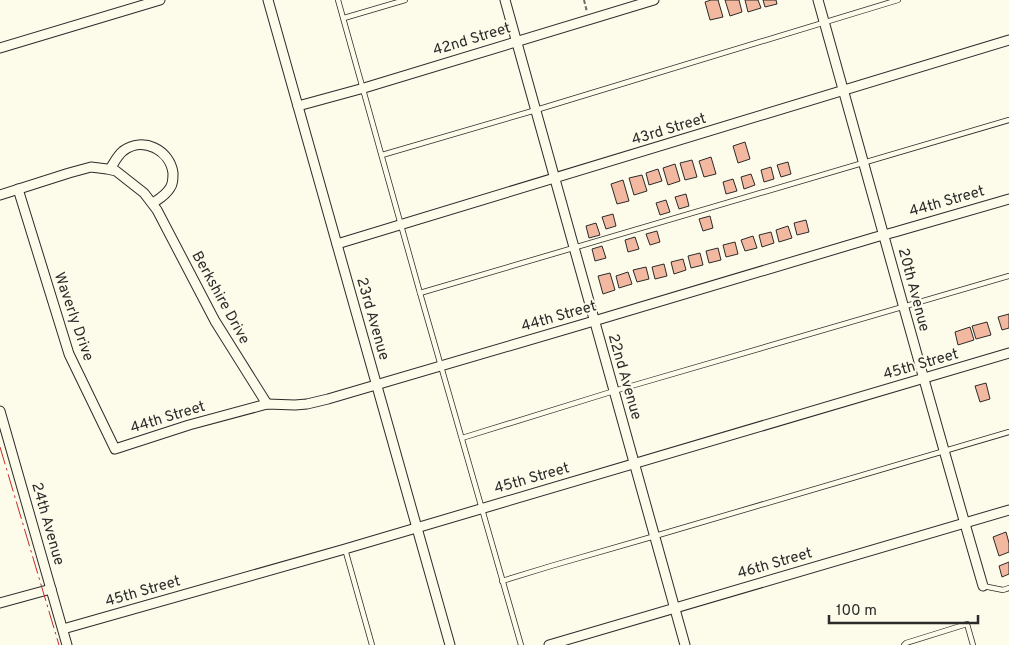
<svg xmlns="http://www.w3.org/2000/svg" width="1009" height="645" font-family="Overpass,sans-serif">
	<rect width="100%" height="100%" fill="#fdfbea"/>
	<g fill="#f2b8a0" stroke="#2b2b2b">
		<polygon points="711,0 718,0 723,17 710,20 705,2"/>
		<polygon points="725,0 739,0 742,12 730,16"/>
		<polygon points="745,0 758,0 761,8 748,12"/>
		<polygon points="763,0 776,0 777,4 765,7"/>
		<polygon points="745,142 750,159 738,163 733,146"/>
		<polygon points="711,157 716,174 704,177 699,161"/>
		<polygon points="692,160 697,177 685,180 680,163"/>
		<polygon points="788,162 791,174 781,177 777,165"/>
		<polygon points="675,164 680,181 668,185 663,168"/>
		<polygon points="771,167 774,179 764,182 761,170"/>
		<polygon points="658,169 662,181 649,185 646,173"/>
		<polygon points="751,174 755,185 744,189 741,177"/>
		<polygon points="642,175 647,191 634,195 629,178"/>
		<polygon points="733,179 737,191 726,194 723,182"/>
		<polygon points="623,180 629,201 617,204 611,184"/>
		<polygon points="686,194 689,206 679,209 675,197"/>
		<polygon points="666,200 670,212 660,215 656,203"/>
		<polygon points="613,214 616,226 606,229 602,217"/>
		<polygon points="710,216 713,228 703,231 699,219"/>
		<polygon points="806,220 809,232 797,235 794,223"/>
		<polygon points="596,223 600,235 589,238 586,226"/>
		<polygon points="788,226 792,238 779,242 776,230"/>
		<polygon points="657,231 660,242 650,245 646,234"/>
		<polygon points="771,232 774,243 762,247 759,235"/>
		<polygon points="753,236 757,248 745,251 741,240"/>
		<polygon points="635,237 639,249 628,252 625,240"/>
		<polygon points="735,242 738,254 726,257 723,245"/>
		<polygon points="602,246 606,258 595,261 592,249"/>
		<polygon points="718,248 721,260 709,263 706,251"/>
		<polygon points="700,253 703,265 691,268 688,256"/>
		<polygon points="683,259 686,270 674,274 671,262"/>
		<polygon points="664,264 667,276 655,279 652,267"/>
		<polygon points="646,267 649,279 637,282 633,270"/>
		<polygon points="628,272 632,284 619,288 616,276"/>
		<polygon points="610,273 615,290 603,294 598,276"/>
		<polygon points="1009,314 1009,328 1002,330 998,317"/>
		<polygon points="987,322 991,335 976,339 972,326"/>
		<polygon points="970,327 974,340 958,345 955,332"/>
		<polygon points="986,383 990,399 980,402 975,386"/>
		<polygon points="1006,532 1009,543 1009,552 999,556 993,537"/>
		<polygon points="1009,562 1009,574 1002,577 999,566"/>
	</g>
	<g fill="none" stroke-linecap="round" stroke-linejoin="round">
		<defs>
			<g id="lane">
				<polyline points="338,0 420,293 521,645"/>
				<polyline points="344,18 405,0"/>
				<polyline points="382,155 536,110 898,0"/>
				<polyline points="420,293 1009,120"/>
				<polyline points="462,438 614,391 1009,276"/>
				<polyline points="345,549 372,645"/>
				<polyline points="502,581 551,566 655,536 1009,432"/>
				<polyline points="983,586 1003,590 1009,588"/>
				<polyline points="904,645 906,643 967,624 973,645"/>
			</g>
			<g id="street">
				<polyline points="268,0 450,645"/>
				<polyline points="505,0 685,645"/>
				<path d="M 818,0 C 873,195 926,391 983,586"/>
				<polyline points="0,48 160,0"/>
				<polyline points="298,106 364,88 654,0"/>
				<path d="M 110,169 C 114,163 117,156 123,151 C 143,136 170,150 173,173 C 173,179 173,184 170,188 C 166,195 159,199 153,203"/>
				<polyline points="18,189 69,354 115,449 189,425 267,404 295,405 307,404 328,399 594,321 876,237 895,232 1009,199"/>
				<polyline points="0,195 69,173 91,167 107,169 116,171 144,193 157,210 215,321 267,404"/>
				<polyline points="337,244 1009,40"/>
				<polyline points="0,411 67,645"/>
				<polyline points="0,603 51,589"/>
				<polyline points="63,629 345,549 1009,353"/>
				<polyline points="549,645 1009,510"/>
			</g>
		</defs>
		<use href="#lane" stroke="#2b2b2b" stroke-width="6"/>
		<use href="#street" stroke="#2b2b2b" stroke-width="11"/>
		<polyline stroke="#6a6964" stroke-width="2" stroke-dasharray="4 2.5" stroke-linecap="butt" points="584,0 587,12"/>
		<use href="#lane" stroke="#fdfbea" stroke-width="4.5"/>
		<use href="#street" stroke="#fdfbea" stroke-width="9"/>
		<polyline stroke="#c62828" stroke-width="1" stroke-dasharray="18 4 2.5 4" stroke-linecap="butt" points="0,447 59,645"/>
	</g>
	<g text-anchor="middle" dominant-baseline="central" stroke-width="4" stroke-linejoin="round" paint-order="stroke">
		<g font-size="15" fill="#2b2b2b" stroke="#fdfbea">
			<text transform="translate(472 40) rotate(-17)">42nd Street</text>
			<text transform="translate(669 130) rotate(-17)">43rd Street</text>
			<text transform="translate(947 202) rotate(-16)">44th Street</text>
			<text transform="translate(913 290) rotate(75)">20th Avenue</text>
			<text transform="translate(220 298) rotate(61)">Berkshire Drive</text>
			<text transform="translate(73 317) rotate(71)">Waverly Drive</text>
			<text transform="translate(559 317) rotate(-16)">44th Street</text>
			<text transform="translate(372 319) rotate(74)">23rd Avenue</text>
			<text transform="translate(921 365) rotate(-16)">45th Street</text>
			<text transform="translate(624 377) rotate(74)">22nd Avenue</text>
			<text transform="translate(168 418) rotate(-17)">44th Street</text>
			<text transform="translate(532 479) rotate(-16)">45th Street</text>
			<text transform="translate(47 524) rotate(74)">24th Avenue</text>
			<text transform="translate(775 564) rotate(-16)">46th Street</text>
			<text transform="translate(143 592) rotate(-16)">45th Street</text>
		</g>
	</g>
	<path d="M829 615v8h149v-8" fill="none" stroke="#2b2b2b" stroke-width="2.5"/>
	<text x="836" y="615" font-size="15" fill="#2b2b2b" stroke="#fdfbea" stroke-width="4" paint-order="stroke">100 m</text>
</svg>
